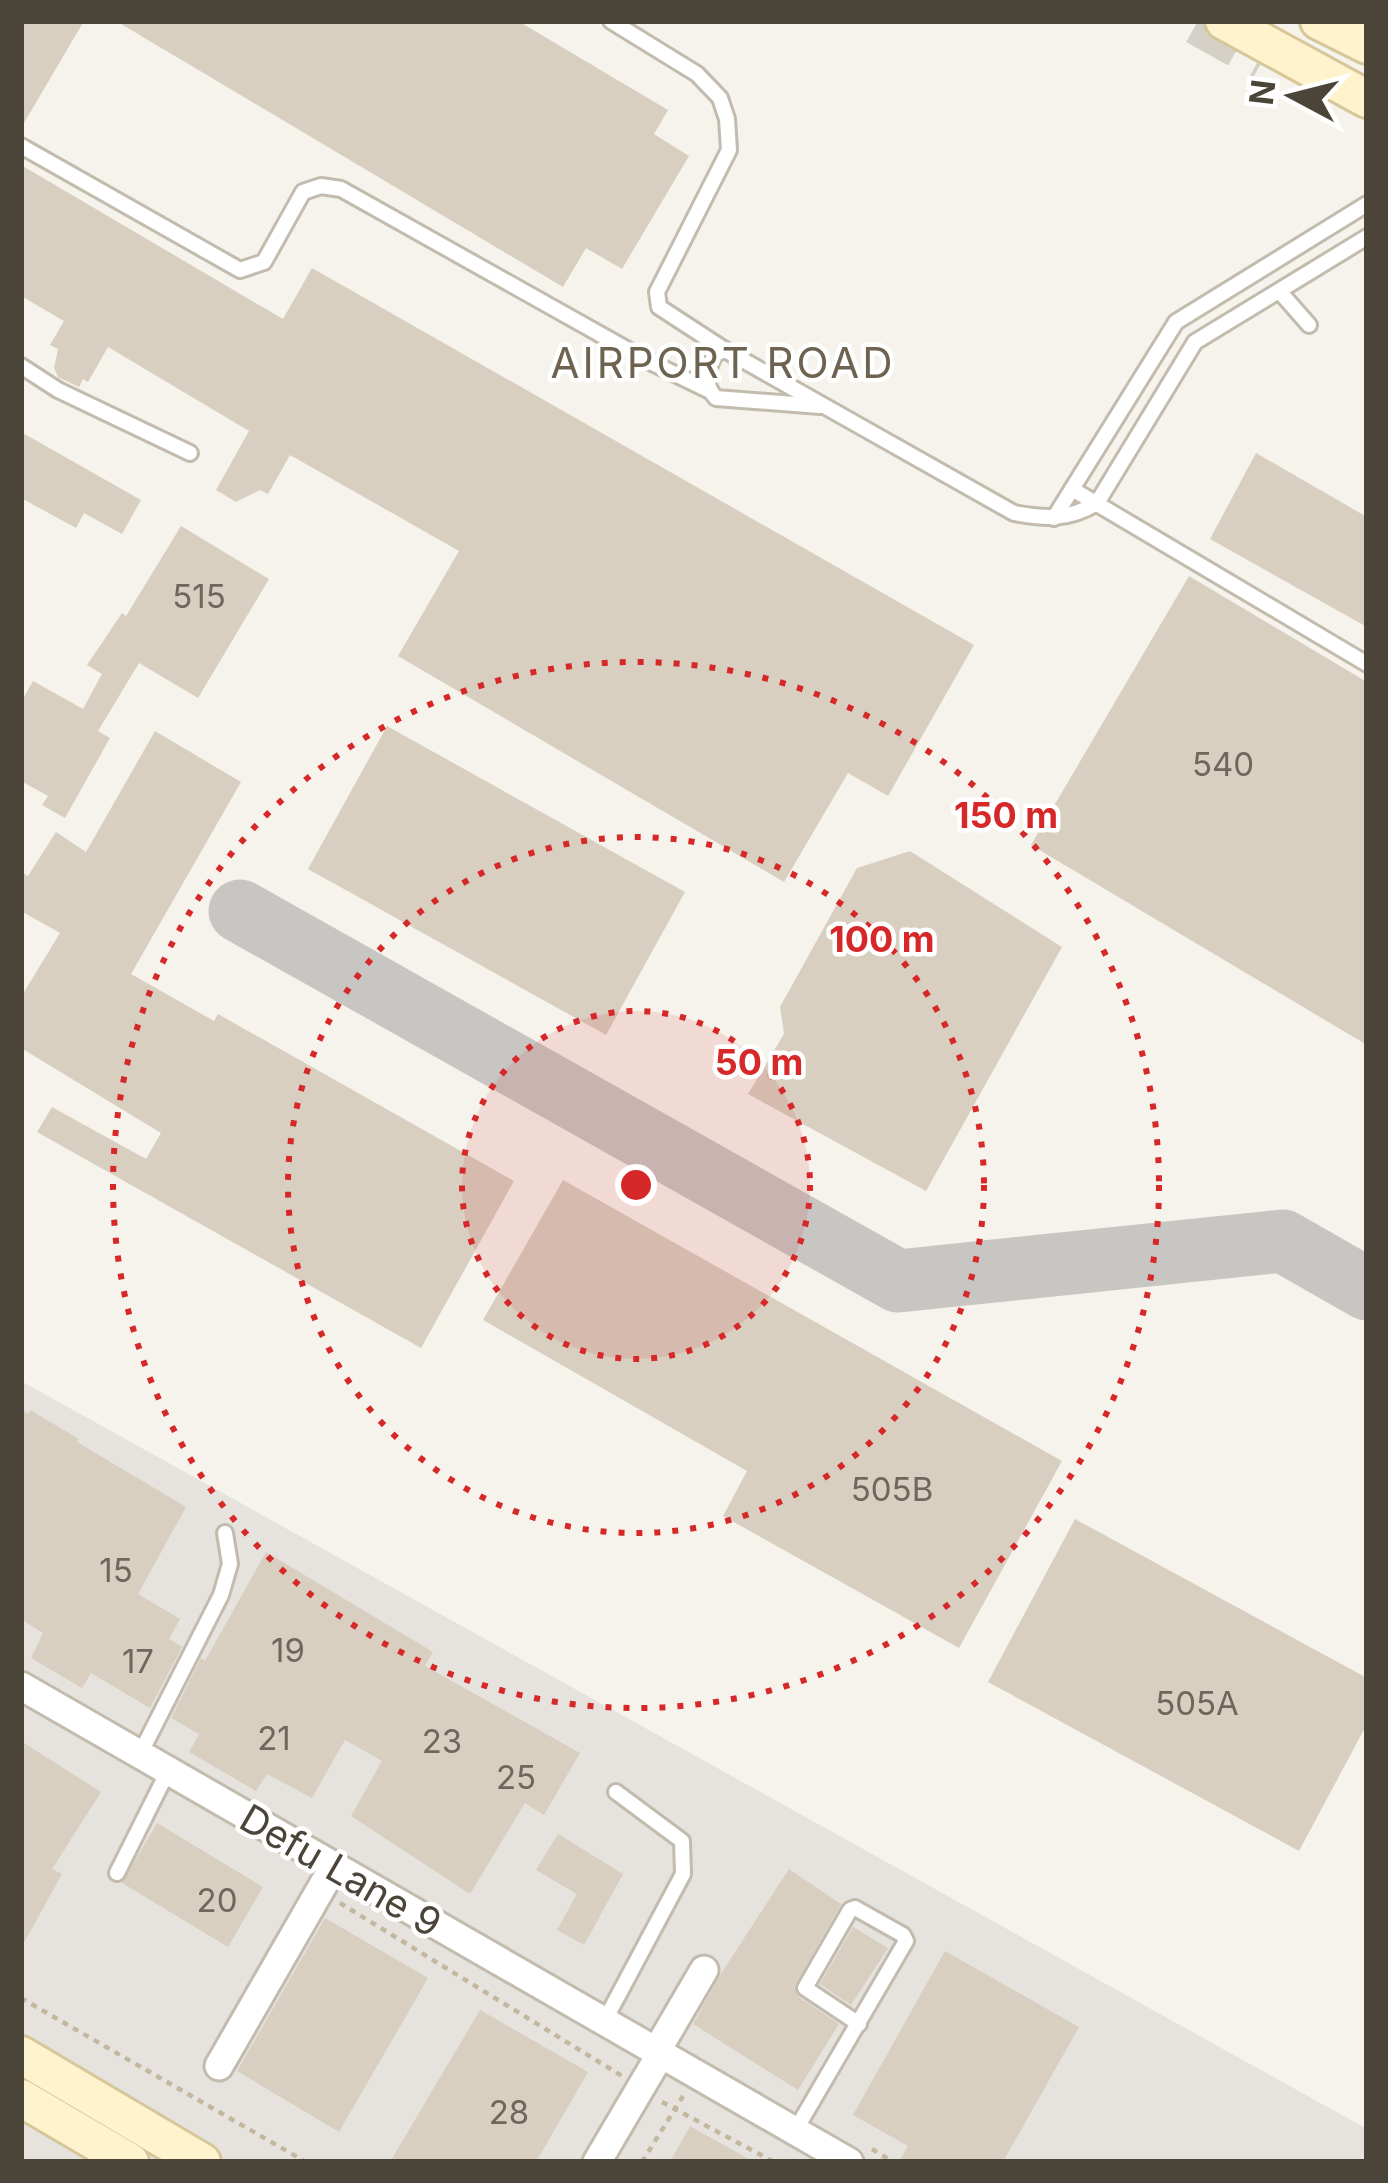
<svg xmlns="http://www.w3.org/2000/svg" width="1388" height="2183" font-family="Inter,sans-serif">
	<rect width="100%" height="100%" fill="#f6f3ec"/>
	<polygon fill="#e6e2dd" points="21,1381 1367,2129 1367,2162 21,2162"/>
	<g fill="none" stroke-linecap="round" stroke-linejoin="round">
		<polyline stroke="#c8c6c3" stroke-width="63" points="240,911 898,1281 1283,1241 1367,1289"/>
	</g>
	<g fill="#d8cfc1">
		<polygon points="21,21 84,21 21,128"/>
		<polygon points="116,21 518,21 668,110 654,134 689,156 622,269 586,248 563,287"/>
		<polygon points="21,165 283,319 312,268 974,645 888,796 848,773 784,882 398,656 459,551 290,455 268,494 260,490 236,502 216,490 249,431 108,347 88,382 83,379 79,387 58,377 54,368 58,349 50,345 64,321 21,296"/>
		<polygon points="21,432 141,500 122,534 84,513 76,528 21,498"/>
		<polygon points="1256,453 1367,517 1367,627 1210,539"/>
		<polygon points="181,526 269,579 198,698 139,663 98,731 110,738 65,818 42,805 48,796 21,781 21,702 33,681 83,709 102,674 87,665 122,613 126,616"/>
		<polygon points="1189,576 1367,682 1367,1045 1031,845"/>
		<polygon points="387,726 685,892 606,1035 308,869"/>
		<polygon points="155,731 241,782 131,974 214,1021 218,1014 514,1181 421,1348 37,1132 52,1107 146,1159 161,1133 21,1048 21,997 60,933 21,911 21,872 28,876 56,832 86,852"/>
		<polygon points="910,851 1062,947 926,1191 748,1094 784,1034 780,1007 857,868"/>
		<polygon points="563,1180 1062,1461 959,1648 723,1516 747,1471 483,1320"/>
		<polygon points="21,1410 28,1414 30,1410 79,1439 77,1442 186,1507 138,1594 180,1619 169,1639 182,1647 150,1708 91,1673 82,1688 31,1658 43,1633 21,1619"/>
		<polygon points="1075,1519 1367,1678 1367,1724 1299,1851 988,1682"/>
		<polygon points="266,1552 433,1652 425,1666 580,1753 544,1815 525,1803 470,1894 351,1816 382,1761 345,1740 312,1798 267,1774 256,1791 189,1752 199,1734 171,1718 201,1658 205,1661"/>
		<polygon points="21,1741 101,1792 52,1869 62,1874 21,1948"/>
		<polygon points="157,1823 263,1887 228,1947 122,1883"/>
		<polygon points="558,1834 623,1874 584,1945 557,1930 577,1894 536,1870"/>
		<polygon points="789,1869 841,1904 794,1987 799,1997 839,2024 798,2090 693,2024 722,1972"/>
		<polygon points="325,1918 428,1978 339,2132 237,2071"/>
		<polygon points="853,1927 888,1948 851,2005 820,1984"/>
		<polygon points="945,1951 1079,2027 1003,2162 899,2162 908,2146 853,2115"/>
		<polygon points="480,2010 588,2072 536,2162 390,2162"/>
		<polygon points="690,2126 754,2162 670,2162"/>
	</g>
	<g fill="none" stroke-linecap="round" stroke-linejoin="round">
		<polyline stroke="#d4d0c8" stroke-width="48" stroke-dasharray="48 24" stroke-linecap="butt" points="1198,21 1264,58"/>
		<defs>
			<g id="service">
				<path d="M 611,21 L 697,74 L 720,98 L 727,119 L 729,150 L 657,292 L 659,307 L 725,350 L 1014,513 C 1045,519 1069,520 1097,503 L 1195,342 L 1367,237"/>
				<polyline points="21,146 240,270 264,262 303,192 321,186 341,189 646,360 708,390"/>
				<polyline points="1280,292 1309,325"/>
				<path d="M 725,350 L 715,354 C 706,371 703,384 716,398 L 820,406"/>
				<polyline points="21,366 58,390 190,453"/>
				<polyline points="1072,489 1367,664"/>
				<polyline points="1054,518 1176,322 1367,204"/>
				<polyline points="140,1754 221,1595 230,1564 225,1533"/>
				<polyline points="117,1873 168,1771"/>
				<polyline points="604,2022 683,1874 682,1841 616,1792"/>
				<polyline points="795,2131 906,1941 903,1935 855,1908 850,1910 805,1988 859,2024"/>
			</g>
			<g id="minor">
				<polyline points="21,1686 849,2162"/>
				<polyline points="656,2052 704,1970"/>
				<polyline points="219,2066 334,1866"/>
				<polyline points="597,2162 660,2055"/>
			</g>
			<g id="secondary">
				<polyline points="1224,21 1367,99"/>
				<polyline points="1319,21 1367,45"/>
				<polyline points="21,2055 202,2162"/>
				<polyline points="21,2098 130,2162"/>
			</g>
		</defs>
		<use href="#service" stroke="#c2bbae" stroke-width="20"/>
		<use href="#minor" stroke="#c2bbae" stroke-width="33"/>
		<use href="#secondary" stroke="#d6c79b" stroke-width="42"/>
		<g stroke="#c4b79f" stroke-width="4.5" stroke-dasharray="6 6" stroke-linecap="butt">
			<polyline points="340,1903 622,2076"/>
			<polyline points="21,1998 306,2162"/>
			<polyline points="662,2102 774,2162"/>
			<polyline points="872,2149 893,2162"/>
			<polyline points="642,2162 683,2096"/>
		</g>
		<use href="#service" stroke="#fff" stroke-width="14"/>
		<use href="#minor" stroke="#fff" stroke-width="27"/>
		<use href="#secondary" stroke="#fff3cd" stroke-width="36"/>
	</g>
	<circle cx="636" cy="1185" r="174" fill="#d62828" fill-opacity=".12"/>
	<g fill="none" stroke="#d62828" stroke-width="6" stroke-dasharray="6 12">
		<circle cx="636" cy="1185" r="174"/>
		<circle cx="636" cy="1185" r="348"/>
		<circle cx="636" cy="1185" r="523"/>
	</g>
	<g text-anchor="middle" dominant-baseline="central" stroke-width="9" stroke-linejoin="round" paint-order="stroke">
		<g font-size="33" fill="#6e675b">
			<text x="199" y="596">515</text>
			<text x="1223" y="764">540</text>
			<text x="892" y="1489">505B</text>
			<text x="116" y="1570">15</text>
			<text x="288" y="1650">19</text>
			<text x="138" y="1661">17</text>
			<text x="1197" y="1703">505A</text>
			<text x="274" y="1738">21</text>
			<text x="442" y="1741">23</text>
			<text x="516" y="1777">25</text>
			<text x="217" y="1900">20</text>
			<text x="509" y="2112">28</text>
		</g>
		<g font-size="39" fill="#4b4439" stroke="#fff">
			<text transform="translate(341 1870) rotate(30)">Defu Lane 9</text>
		</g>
		<g font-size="42" letter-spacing="3" fill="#6e6250" stroke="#fff">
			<text x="723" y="362">AIRPORT ROAD</text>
		</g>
	</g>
	<circle cx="636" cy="1185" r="18" fill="#d62828" stroke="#fff" stroke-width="6"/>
	<g font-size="36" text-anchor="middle" font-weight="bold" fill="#d62828" stroke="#fff" stroke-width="9" stroke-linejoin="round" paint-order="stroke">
		<text x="1006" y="828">150 m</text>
		<text x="882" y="952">100 m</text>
		<text x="759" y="1075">50 m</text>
	</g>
	<rect width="1388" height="2183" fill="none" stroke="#4b4439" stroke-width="48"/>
	<g transform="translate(1292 96) rotate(277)" stroke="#ffffff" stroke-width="9" paint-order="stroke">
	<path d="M0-9L21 45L0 30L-21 45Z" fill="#4b4439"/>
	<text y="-18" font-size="33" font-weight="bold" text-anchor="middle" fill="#4b4439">N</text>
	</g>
</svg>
